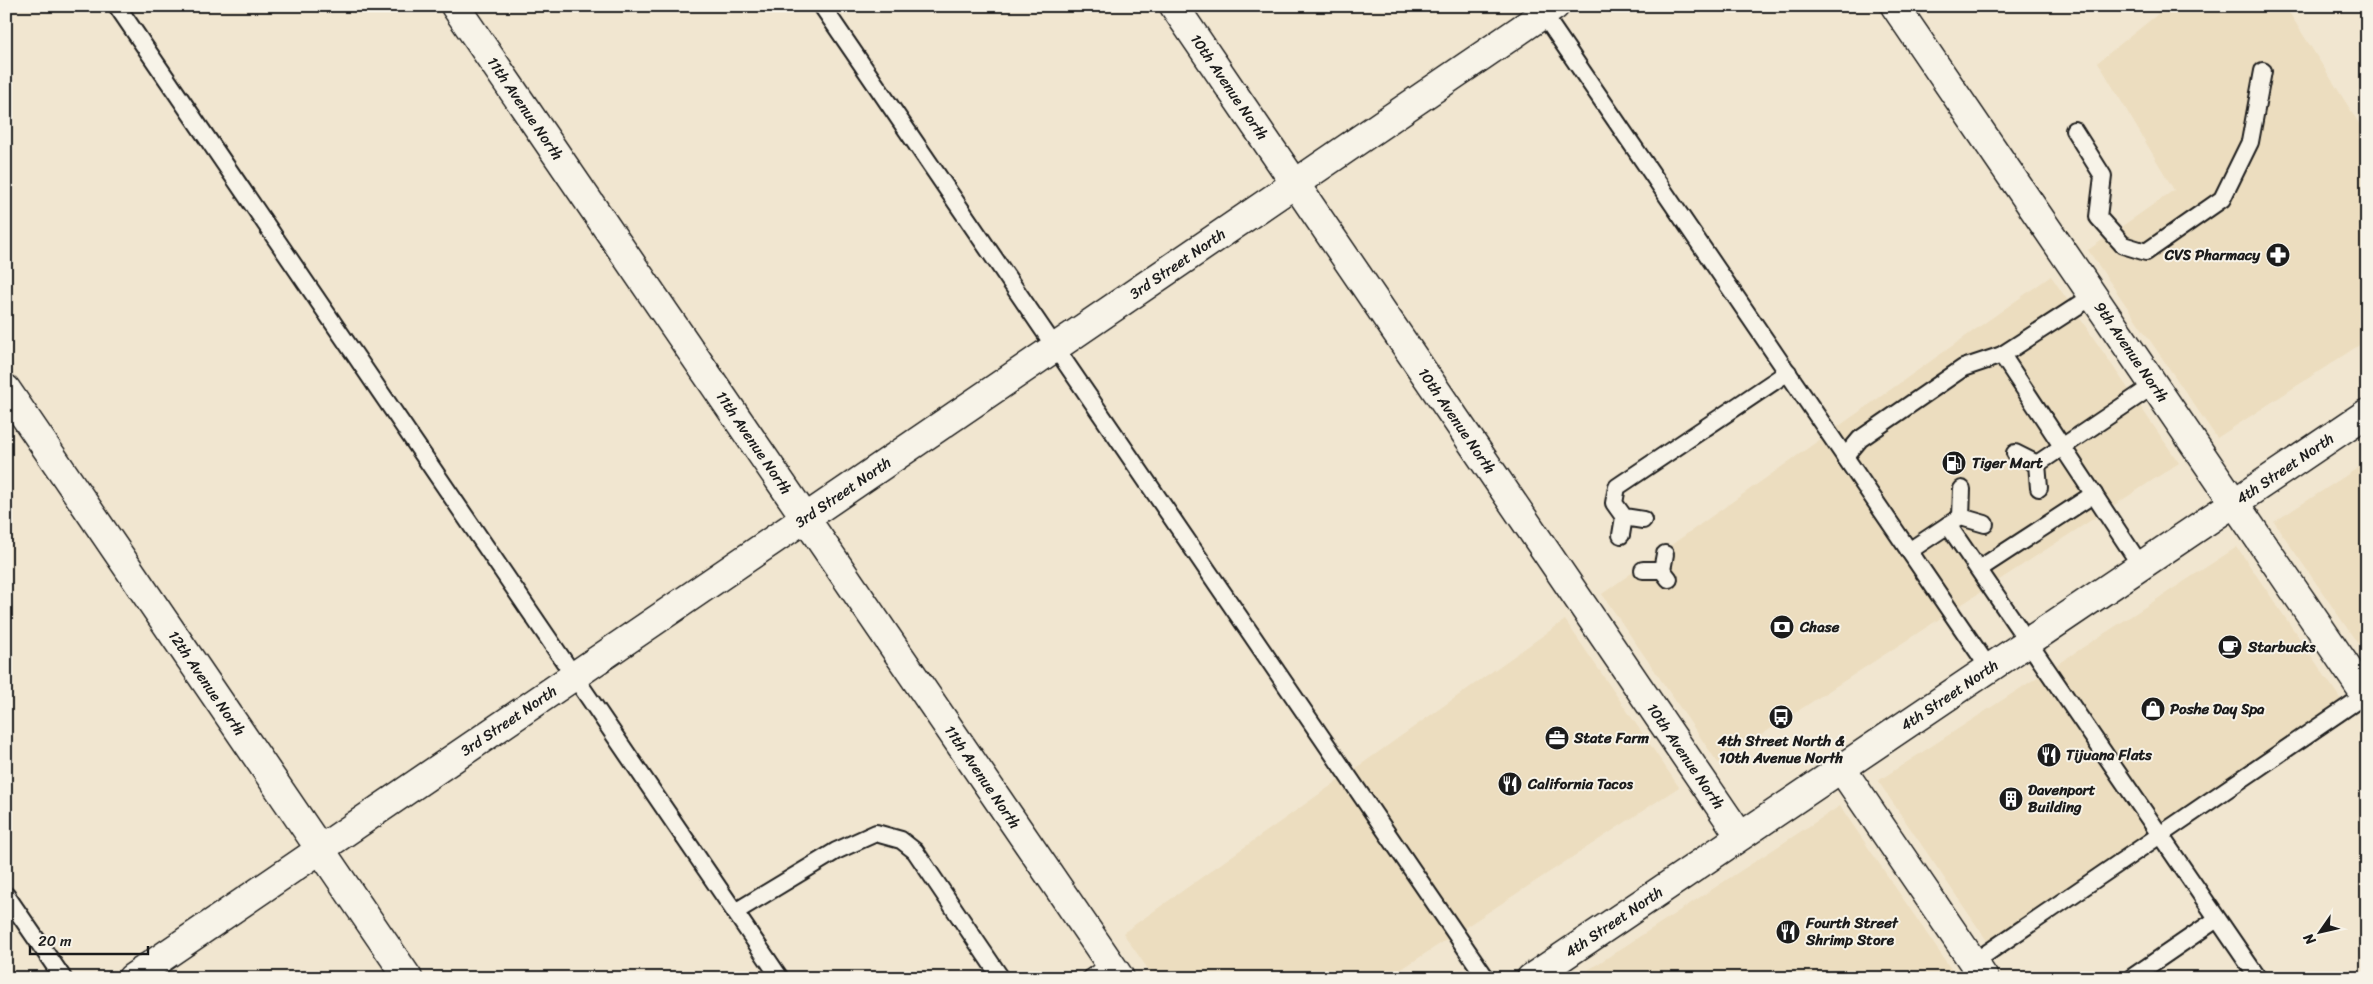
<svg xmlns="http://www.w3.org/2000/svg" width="2373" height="984" font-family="Sriracha,sans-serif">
	<rect width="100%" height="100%" fill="#f1e6d0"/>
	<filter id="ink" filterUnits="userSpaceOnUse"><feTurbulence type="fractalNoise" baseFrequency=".02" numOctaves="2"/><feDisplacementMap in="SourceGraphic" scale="10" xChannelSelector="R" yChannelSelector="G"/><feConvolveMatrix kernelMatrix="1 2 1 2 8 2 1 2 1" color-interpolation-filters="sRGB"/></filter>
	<g filter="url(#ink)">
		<g fill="#ecddbf">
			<polygon points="2168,6 2285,6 2367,136 2367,340 2217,438 2088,250 2174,190 2098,62"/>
			<polygon points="2051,276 2179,463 1718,763 1602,594"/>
			<polygon points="2367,462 2367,657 2274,522"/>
			<polygon points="2237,547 2342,701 1996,954 1878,781"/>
			<polygon points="1565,620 1679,787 1388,978 1154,978 1123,933"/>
			<polygon points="1840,806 1957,978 1576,978"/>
		</g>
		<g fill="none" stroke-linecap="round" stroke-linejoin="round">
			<defs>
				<g id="lane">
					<polyline points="117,6 780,978"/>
					<polyline points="822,6 1486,978"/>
					<polyline points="1539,8 1989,668"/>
					<polyline points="2074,130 2103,176 2098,217 2123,245 2146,252 2222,199 2250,142 2263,71"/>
					<polyline points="2002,355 2141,566"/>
					<polyline points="2015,453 2037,464"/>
					<polyline points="1845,457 1860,439 1963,368 2002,355 2093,296"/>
					<polyline points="2039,488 2037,464 2154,385"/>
					<polyline points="1961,517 1962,489"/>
					<polyline points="1643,520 1624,517 1614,503 1617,487 1788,372"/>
					<polyline points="1948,525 1961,517 1985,524"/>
					<polyline points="1621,535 1624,517"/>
					<polyline points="1909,551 1948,525 2258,978"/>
					<polyline points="1665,554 1662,570 1669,579"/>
					<polyline points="1979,569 2094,494"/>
					<polyline points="1643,570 1662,570"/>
					<polyline points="6,895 63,978"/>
					<polyline points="735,912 836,851 876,833 901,840 915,851 1001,978"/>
					<polyline points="1974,962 2365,695"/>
					<polyline points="1091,978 1111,964"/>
					<polyline points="2131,978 2217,919"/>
				</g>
				<g id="street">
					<path id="s1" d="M 455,6 L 1120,978"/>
					<path id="s2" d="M 1174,6 L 1740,836"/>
					<path id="s3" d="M 6,389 L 408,978"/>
					<polyline points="1841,768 1984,978"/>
					<path id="s4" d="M 132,978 L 1555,6"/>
				</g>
				<g id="secondary">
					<path id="s5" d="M 1895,6 L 2367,697"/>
				</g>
				<g id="primary">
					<path id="s6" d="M 1531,978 L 2367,413"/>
				</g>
			</defs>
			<use href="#lane" stroke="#1c1c1c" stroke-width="20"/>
			<use href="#street" stroke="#1c1c1c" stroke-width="31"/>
			<use href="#secondary" stroke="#1c1c1c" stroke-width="31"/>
			<use href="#primary" stroke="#1c1c1c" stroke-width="31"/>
			<use href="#lane" stroke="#f7f3e8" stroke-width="16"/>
			<use href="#street" stroke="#f7f3e8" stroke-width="28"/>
			<use href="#secondary" stroke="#f7f3e8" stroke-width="28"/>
			<use href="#primary" stroke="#f7f3e8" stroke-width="28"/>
		</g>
	</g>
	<defs>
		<symbol id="pharmacy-disc" viewBox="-11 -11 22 22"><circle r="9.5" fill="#1c1c1c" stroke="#f7f3e8"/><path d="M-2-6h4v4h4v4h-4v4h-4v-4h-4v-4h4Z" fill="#fff"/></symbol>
		<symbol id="fuel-disc" viewBox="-11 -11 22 22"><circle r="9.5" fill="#1c1c1c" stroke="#f7f3e8"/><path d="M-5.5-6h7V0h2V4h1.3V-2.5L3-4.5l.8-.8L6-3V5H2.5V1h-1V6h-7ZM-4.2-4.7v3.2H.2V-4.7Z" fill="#fff"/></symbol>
		<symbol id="bank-disc" viewBox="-11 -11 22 22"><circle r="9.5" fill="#1c1c1c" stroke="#f7f3e8"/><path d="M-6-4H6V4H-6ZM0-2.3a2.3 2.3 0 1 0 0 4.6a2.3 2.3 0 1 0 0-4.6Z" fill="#fff"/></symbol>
		<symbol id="cafe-disc" viewBox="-11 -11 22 22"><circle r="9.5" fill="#1c1c1c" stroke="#f7f3e8"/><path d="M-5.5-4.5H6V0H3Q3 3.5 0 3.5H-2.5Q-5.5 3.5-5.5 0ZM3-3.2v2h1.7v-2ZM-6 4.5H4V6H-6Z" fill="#fff"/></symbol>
		<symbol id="shop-disc" viewBox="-11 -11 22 22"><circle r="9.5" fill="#1c1c1c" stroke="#f7f3e8"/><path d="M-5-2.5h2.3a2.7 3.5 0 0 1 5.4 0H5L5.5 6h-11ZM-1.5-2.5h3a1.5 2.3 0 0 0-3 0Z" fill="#fff"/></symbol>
		<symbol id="bus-disc" viewBox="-11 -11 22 22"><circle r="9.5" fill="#1c1c1c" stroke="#f7f3e8"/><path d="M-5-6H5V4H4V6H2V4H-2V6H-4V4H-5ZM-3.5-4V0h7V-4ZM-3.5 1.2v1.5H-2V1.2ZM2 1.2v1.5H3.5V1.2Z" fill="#fff"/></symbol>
		<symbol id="office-disc" viewBox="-11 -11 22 22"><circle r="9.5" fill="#1c1c1c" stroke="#f7f3e8"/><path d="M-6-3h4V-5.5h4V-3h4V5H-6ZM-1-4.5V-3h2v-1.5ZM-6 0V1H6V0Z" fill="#fff"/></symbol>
		<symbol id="restaurant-disc" viewBox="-11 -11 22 22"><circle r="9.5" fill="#1c1c1c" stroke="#f7f3e8"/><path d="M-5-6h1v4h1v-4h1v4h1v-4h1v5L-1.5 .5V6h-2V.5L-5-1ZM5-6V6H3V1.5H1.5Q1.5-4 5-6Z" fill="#fff"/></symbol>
		<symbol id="building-disc" viewBox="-11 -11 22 22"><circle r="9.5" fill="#1c1c1c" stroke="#f7f3e8"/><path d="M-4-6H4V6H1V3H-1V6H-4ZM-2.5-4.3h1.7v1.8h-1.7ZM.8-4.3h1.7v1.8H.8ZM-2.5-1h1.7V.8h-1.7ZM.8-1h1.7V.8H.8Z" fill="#fff"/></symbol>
	</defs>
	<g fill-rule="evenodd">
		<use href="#pharmacy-disc" x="2264" y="241" width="28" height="28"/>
		<use href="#fuel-disc" x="1940" y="449" width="28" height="28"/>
		<use href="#bank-disc" x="1768" y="613" width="28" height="28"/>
		<use href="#cafe-disc" x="2216" y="633" width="28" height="28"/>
		<use href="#shop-disc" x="2139" y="695" width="28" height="28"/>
		<use href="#bus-disc" x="1767" y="703" width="28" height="28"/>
		<use href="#office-disc" x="1543" y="724" width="28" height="28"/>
		<use href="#restaurant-disc" x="2035" y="741" width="28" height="28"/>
		<use href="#restaurant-disc" x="1496" y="770" width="28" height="28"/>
		<use href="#building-disc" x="1997" y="785" width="28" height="28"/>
		<use href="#restaurant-disc" x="1774" y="918" width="28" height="28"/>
	</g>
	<g text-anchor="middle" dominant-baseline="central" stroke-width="4" stroke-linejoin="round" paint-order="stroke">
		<g font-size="15" fill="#1c1c1c" stroke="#f7f3e8">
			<text stroke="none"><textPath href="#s2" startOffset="98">10th Avenue North</textPath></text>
			<text stroke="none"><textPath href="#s1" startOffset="124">11th Avenue North</textPath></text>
			<text stroke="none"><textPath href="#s4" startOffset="1266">3rd Street North</textPath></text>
			<text stroke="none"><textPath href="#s5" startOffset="419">9th Avenue North</textPath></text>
			<text stroke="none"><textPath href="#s2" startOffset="502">10th Avenue North</textPath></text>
			<text stroke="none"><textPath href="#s1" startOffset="529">11th Avenue North</textPath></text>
			<text stroke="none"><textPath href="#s6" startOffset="910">4th Street North</textPath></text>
			<text stroke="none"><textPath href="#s4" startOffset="861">3rd Street North</textPath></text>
			<text stroke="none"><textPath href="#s3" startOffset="356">12th Avenue North</textPath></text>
			<text stroke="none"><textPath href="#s6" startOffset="505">4th Street North</textPath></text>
			<text stroke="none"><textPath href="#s4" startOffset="456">3rd Street North</textPath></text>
			<text stroke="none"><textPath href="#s2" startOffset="908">10th Avenue North</textPath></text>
			<text stroke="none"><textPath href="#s1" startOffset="934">11th Avenue North</textPath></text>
			<text stroke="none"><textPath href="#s6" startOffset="100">4th Street North</textPath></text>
		</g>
		<g font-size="15" font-weight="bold" fill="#1c1c1c" stroke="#f7f3e8" text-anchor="start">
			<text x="2260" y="255" text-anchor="end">CVS Pharmacy</text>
			<text x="1972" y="463">Tiger Mart</text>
			<text x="1800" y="627">Chase</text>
			<text x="2248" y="647">Starbucks</text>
			<text x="2170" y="709">Poshe Day Spa</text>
			<text x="1574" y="738">State Farm</text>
			<text x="1781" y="741" text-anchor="middle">4th Street North &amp;<tspan x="1781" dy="17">10th Avenue North</tspan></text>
			<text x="2066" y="755">Tijuana Flats</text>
			<text x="1528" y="784">California Tacos</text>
			<text x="2028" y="790">Davenport<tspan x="2028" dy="17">Building</tspan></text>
			<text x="1806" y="923">Fourth Street<tspan x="1806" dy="17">Shrimp Store</tspan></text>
		</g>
	</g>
	<rect width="2373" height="984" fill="none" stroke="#f7f3e8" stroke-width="25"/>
	<rect x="12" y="12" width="2348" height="959" fill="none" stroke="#1c1c1c" stroke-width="2" filter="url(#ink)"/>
	<g transform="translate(2320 932) rotate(236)" stroke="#f7f3e8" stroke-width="4" paint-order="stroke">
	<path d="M0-4L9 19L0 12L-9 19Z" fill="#1c1c1c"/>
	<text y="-8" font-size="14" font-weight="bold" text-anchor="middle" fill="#1c1c1c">N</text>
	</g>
	<path d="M30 946v8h118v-8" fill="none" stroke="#1c1c1c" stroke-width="2.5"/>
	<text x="38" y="946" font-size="15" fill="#1c1c1c" stroke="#f7f3e8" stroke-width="4" paint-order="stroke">20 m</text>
</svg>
